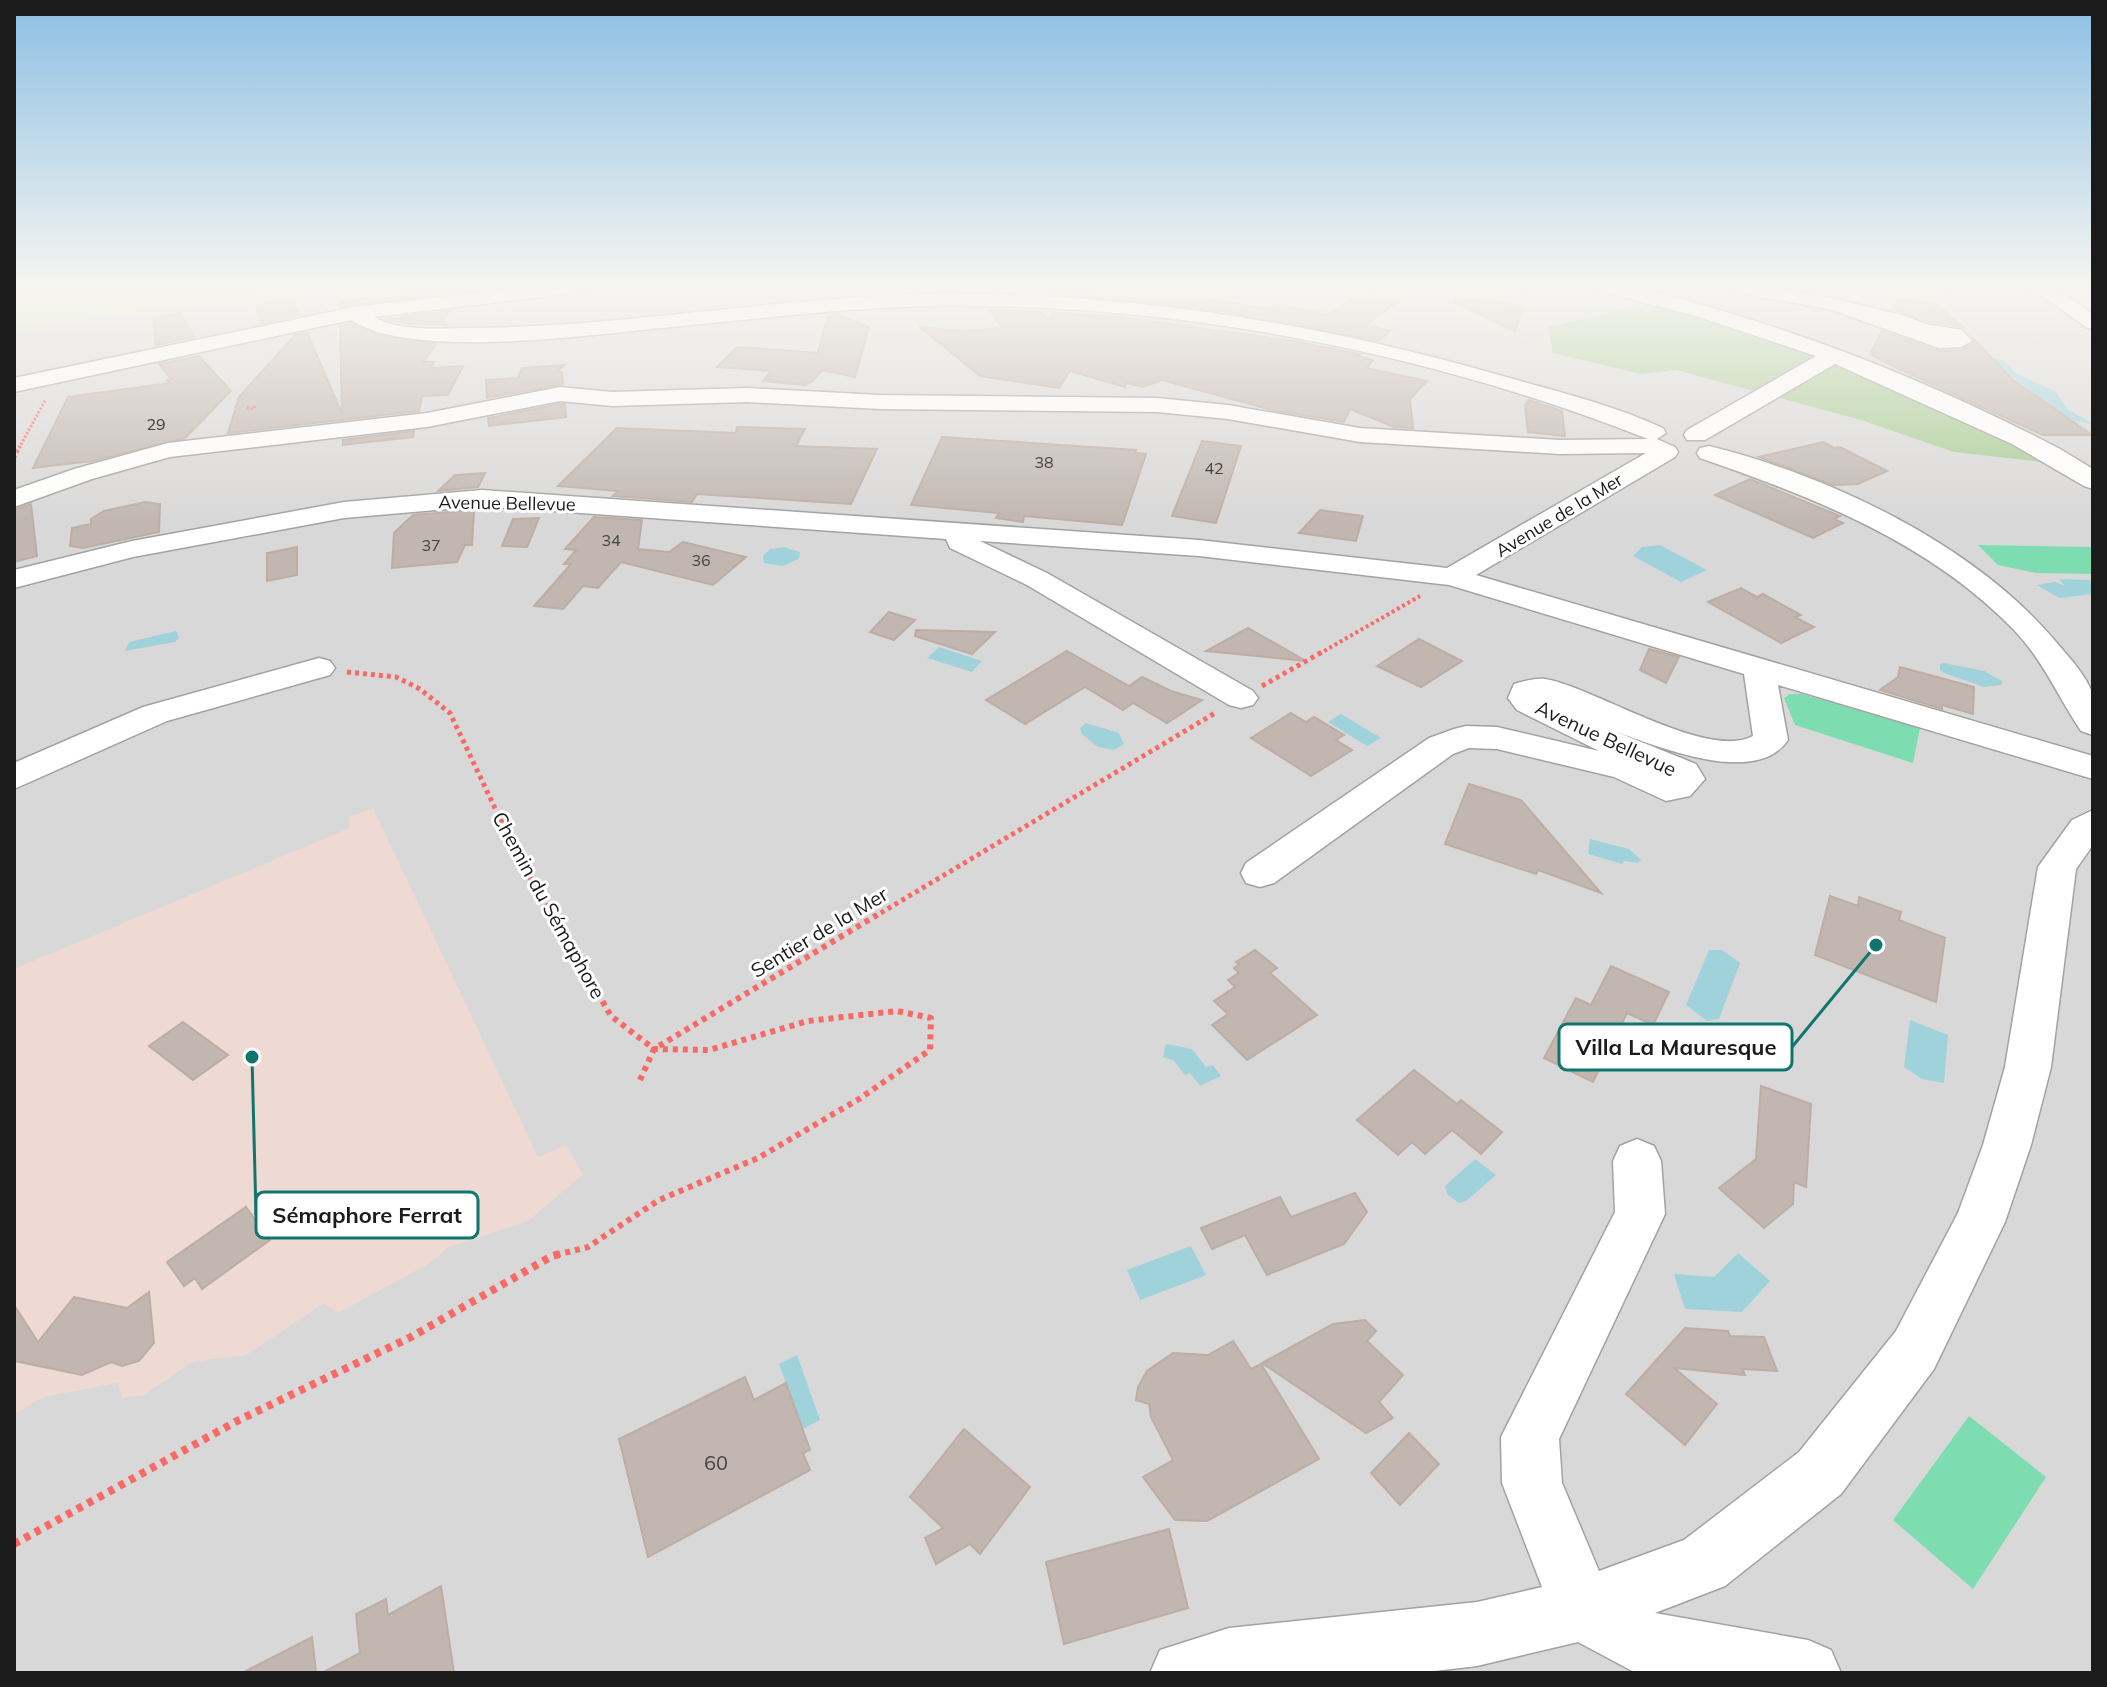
<svg xmlns="http://www.w3.org/2000/svg" width="2107" height="1687" font-family="Mulish,sans-serif">
	<rect width="100%" height="100%" fill="#ede8e0"/>
	<polygon fill="#d9d8d8" points="344,287 2093,287 2093,1673 14,1673 14,327 225,296"/>
	<polygon fill="#efd9d3" points="373,808 538,1157 566,1145 583,1174 528,1221 449,1247 430,1263 338,1313 324,1303 246,1355 192,1362 144,1395 123,1398 117,1383 43,1397 14,1415 14,969 350,828 349,817"/>
	<polygon fill="#cbe8a5" points="14,287 343,287 225,296 14,327"/>
	<polygon fill="#a9cc95" points="1654,303 1755,329 1950,411 2042,462 1954,452 1861,420 1676,370 1641,374 1553,353 1548,327"/>
	<g fill="#7edcb1">
		<polygon points="1978,545 2093,547 2093,574 2037,573 1998,565"/>
		<polygon points="1790,694 1802,694 1920,728 1913,763 1795,725 1784,698"/>
		<polygon points="1969,1416 2046,1477 1973,1589 1893,1520"/>
	</g>
	<g fill="#a0d2db">
		<polygon points="1972,351 2004,361 2016,373 2056,392 2067,409 2093,424 2075,421 2053,408 2008,374 1979,360"/>
		<polygon points="1660,545 1707,570 1681,582 1633,556 1642,547"/>
		<polygon points="784,547 800,552 799,559 782,566 764,563 763,556 770,549"/>
		<polygon points="2059,579 2090,580 2093,594 2059,598 2037,585 2055,582 2065,586"/>
		<polygon points="176,631 179,638 175,642 125,651 129,642"/>
		<polygon points="939,647 982,661 972,672 927,658"/>
		<polygon points="1944,663 1984,671 2002,681 2002,685 1984,687 1944,673 1940,670 1940,664"/>
		<polygon points="1341,714 1381,738 1367,746 1328,722"/>
		<polygon points="1086,723 1119,733 1124,744 1114,750 1098,747 1082,734 1080,728"/>
		<polygon points="1590,839 1629,849 1641,860 1638,863 1624,861 1622,864 1588,854"/>
		<polygon points="1709,950 1722,950 1740,963 1719,1019 1707,1021 1686,1005"/>
		<polygon points="1910,1020 1948,1035 1944,1083 1922,1079 1904,1067"/>
		<polygon points="1166,1044 1192,1049 1206,1067 1213,1065 1221,1076 1200,1086 1190,1073 1185,1075 1173,1060 1163,1057"/>
		<polygon points="1475,1159 1496,1175 1466,1201 1459,1203 1447,1194 1445,1186"/>
		<polygon points="1191,1246 1206,1275 1140,1300 1127,1270"/>
		<polygon points="1738,1253 1770,1281 1742,1312 1685,1309 1674,1274 1714,1277"/>
		<polygon points="797,1355 820,1420 803,1429 779,1364"/>
	</g>
	<g fill="#c1b7b0" stroke="#beada3" stroke-width="2">
		<polygon points="413,287 462,287 459,292 340,307 340,302 398,294 398,288"/>
		<polygon points="1050,287 1075,287 1075,292 1112,294 1191,298 1193,296 1269,309 1276,304 1329,315 1361,291 1402,298 1366,325 1391,331 1378,341 1222,311 1050,294"/>
		<polygon points="1455,297 1524,306 1515,331 1453,302"/>
		<polygon points="1898,298 1937,305 1963,327 1927,321 1892,310"/>
		<polygon points="284,300 294,302 300,315 262,323 256,305"/>
		<polygon points="990,310 1039,311 1050,320 1050,312 1112,316 1294,341 1360,354 1358,356 1373,360 1367,368 1427,381 1410,399 1413,428 1394,427 1350,409 1344,422 1272,410 1162,380 1143,387 1126,383 1125,387 1070,371 1059,388 980,376 920,327 962,331 1002,328"/>
		<polygon points="449,311 445,318 447,325 409,324 385,319"/>
		<polygon points="180,313 195,337 156,345 153,318"/>
		<polygon points="837,314 869,327 855,377 822,370 813,381 805,385 763,381 771,371 717,367 737,347 818,353 828,315"/>
		<polygon points="351,323 379,335 436,344 423,362 434,362 430,368 463,366 448,395 422,396 419,411 228,433 239,397 295,335 307,332 342,414 340,325"/>
		<polygon points="1882,331 1939,351 1962,350 1973,344 1973,338 2013,380 2092,435 2043,435 1893,366 1870,354"/>
		<polygon points="199,356 231,391 185,438 92,461 33,468 68,397 170,383 167,380 171,379 159,364"/>
		<polygon points="564,365 557,372 562,372 563,384 487,398 486,380 518,378 522,368"/>
		<polygon points="1529,400 1562,411 1565,436 1528,432 1525,405"/>
		<polygon points="560,404 565,404 566,417 489,426 488,418"/>
		<polygon points="737,427 805,429 796,446 877,449 851,504 697,494 692,502 613,496 618,491 558,486 617,428 736,433"/>
		<polygon points="414,431 413,437 343,445 343,440"/>
		<polygon points="942,437 1136,450 1135,453 1146,454 1122,525 1024,516 1023,522 996,518 999,513 911,505"/>
		<polygon points="1202,441 1241,446 1216,523 1172,516"/>
		<polygon points="1823,442 1834,448 1840,447 1887,471 1858,484 1833,485 1759,457"/>
		<polygon points="485,473 478,487 438,491 455,475"/>
		<polygon points="1750,479 1840,516 1834,519 1843,523 1813,538 1715,495"/>
		<polygon points="145,502 160,504 159,532 83,548 70,546 72,528 91,524 91,519 104,511"/>
		<polygon points="31,504 37,556 14,562 14,510"/>
		<polygon points="474,510 472,545 465,545 457,562 392,568 394,533 413,515"/>
		<polygon points="1320,510 1363,516 1356,541 1299,533"/>
		<polygon points="594,517 642,520 638,549 669,552 683,542 746,557 713,585 621,562 598,588 583,586 563,609 534,606 571,564 564,564 576,550 565,549"/>
		<polygon points="539,518 527,547 502,546 513,519"/>
		<polygon points="297,547 297,575 267,581 267,553"/>
		<polygon points="1741,588 1757,597 1763,594 1801,615 1795,617 1814,627 1781,643 1708,602"/>
		<polygon points="889,612 915,620 894,640 870,632"/>
		<polygon points="1248,628 1306,661 1206,651"/>
		<polygon points="916,630 995,632 972,654 915,636"/>
		<polygon points="1419,639 1462,661 1421,687 1377,666"/>
		<polygon points="1649,649 1679,657 1666,683 1640,670"/>
		<polygon points="1067,651 1129,686 1142,677 1171,691 1202,700 1167,723 1133,703 1123,710 1085,687 1025,724 986,700"/>
		<polygon points="1900,667 1974,687 1973,714 1942,705 1942,709 1880,690 1898,677"/>
		<polygon points="1291,713 1306,722 1314,717 1344,735 1336,740 1352,750 1311,776 1251,738"/>
		<polygon points="1469,784 1521,800 1601,893 1538,870 1536,874 1445,844"/>
		<polygon points="1830,896 1858,906 1859,897 1901,912 1899,920 1945,938 1936,1002 1815,955"/>
		<polygon points="1255,950 1277,968 1270,973 1317,1015 1247,1060 1212,1025 1228,1014 1214,1001 1235,987 1228,980 1239,973 1234,968 1239,964 1236,962"/>
		<polygon points="1611,966 1669,992 1653,1025 1627,1013 1593,1082 1544,1058 1576,998 1591,1005"/>
		<polygon points="183,1022 228,1055 193,1080 149,1046"/>
		<polygon points="1414,1070 1457,1104 1461,1100 1502,1132 1481,1154 1452,1130 1425,1154 1412,1142 1398,1155 1357,1120"/>
		<polygon points="1761,1086 1811,1104 1806,1187 1794,1182 1793,1204 1764,1228 1719,1188 1756,1159"/>
		<polygon points="1355,1193 1367,1212 1344,1244 1267,1275 1245,1235 1212,1249 1201,1228 1280,1197 1291,1217"/>
		<polygon points="246,1207 270,1240 202,1289 195,1278 184,1286 167,1262"/>
		<polygon points="149,1292 154,1343 139,1361 122,1366 111,1362 82,1375 14,1361 14,1305 38,1342 74,1297 127,1308"/>
		<polygon points="1365,1320 1376,1331 1367,1341 1403,1375 1379,1402 1393,1418 1366,1433 1262,1363 1333,1324"/>
		<polygon points="1685,1328 1728,1331 1730,1336 1764,1337 1777,1371 1742,1369 1745,1375 1674,1368 1717,1404 1685,1445 1626,1394"/>
		<polygon points="1233,1341 1251,1369 1261,1364 1319,1459 1207,1521 1175,1520 1143,1477 1173,1460 1151,1417 1149,1404 1136,1400 1138,1387 1147,1371 1173,1353 1208,1355"/>
		<polygon points="745,1377 754,1400 786,1383 810,1450 803,1453 810,1470 648,1557 619,1439"/>
		<polygon points="964,1429 1030,1487 980,1554 970,1544 936,1564 925,1538 943,1528 910,1497"/>
		<polygon points="1409,1433 1439,1464 1400,1505 1371,1473"/>
		<polygon points="1169,1529 1188,1608 1064,1644 1046,1562"/>
		<polygon points="441,1586 454,1673 322,1673 360,1653 356,1614 386,1599 388,1615"/>
		<polygon points="312,1637 316,1673 242,1673"/>
	</g>
	<g fill="none" stroke-linecap="round" stroke-linejoin="round">
		<defs>
			<g id="minor">
				<path d="M 527,287 L 585,287 L 575,293 L 374,317 C 400,332 441,328 471,328 C 624,327 776,297 930,294 C 1125,291 1319,323 1506,377 C 1559,392 1613,405 1663,428 L 1666,433 L 1657,439 L 1675,447 L 1678,452 L 1675,457 L 1476,575 L 2093,756 L 2093,779 L 1778,685 L 1788,740 C 1756,788 1657,746 1614,731 L 1696,764 L 1705,779 L 1690,796 L 1666,801 L 1614,777 L 1497,749 L 1469,748 L 1453,754 L 1274,883 L 1260,887 L 1246,883 L 1241,873 L 1246,863 L 1429,738 L 1454,729 L 1466,726 L 1497,727 L 1599,751 L 1517,710 L 1508,698 L 1514,684 C 1525,681 1534,678 1545,679 C 1594,687 1707,761 1753,736 L 1744,674 L 1449,585 L 1199,556 L 980,541 L 1047,573 L 1253,691 L 1258,698 L 1253,705 L 1241,708 L 1229,705 L 1027,585 L 950,548 L 946,539 L 482,506 L 344,518 L 133,557 L 14,588 L 14,570 L 132,541 L 344,502 L 482,490 L 1199,540 L 1447,568 L 1646,453 L 1560,454 L 1360,442 L 1228,419 L 1157,412 L 880,409 L 747,402 L 612,406 L 560,401 L 427,427 L 170,457 L 92,479 L 14,507 L 14,490 L 74,469 L 168,443 L 427,413 L 560,387 L 612,392 L 747,388 L 880,395 L 1157,398 L 1228,405 L 1360,428 L 1560,440 L 1648,439 C 1422,350 1172,302 929,306 C 842,308 757,319 671,327 C 595,334 413,361 351,320 L 14,392 L 14,378 L 354,307 Z"/>
				<path d="M 1598,287 C 1643,285 1686,300 1729,313 C 1843,347 1953,393 2060,449 L 2093,469 L 2093,489 L 2084,486 L 2012,444 L 1835,364 L 1705,440 L 1687,440 L 1684,435 L 1687,430 L 1816,356 L 1696,316 L 1601,291 Z"/>
				<polygon points="1768,287 1831,298 1902,315 1926,324 1962,330 1972,341 1961,347 1939,348 1829,309 1743,294 1733,288"/>
				<polygon points="2030,287 2053,287 2093,314 2093,329 2086,327"/>
				<path d="M 1709,446 C 1831,476 1975,545 2056,642 C 2069,657 2084,673 2092,692 C 2096,703 2093,722 2093,735 L 2081,731 C 2058,697 2043,660 2014,630 C 1929,542 1813,497 1700,458 L 1697,453 L 1700,448 Z"/>
				<polygon points="319,658 330,661 335,668 330,675 167,721 14,789 14,763 143,707"/>
				<polygon points="2093,810 2093,845 2076,869 2051,1067 2031,1145 2005,1222 1934,1369 1841,1494 1725,1586 1655,1613 1808,1640 1831,1650 1841,1673 1636,1673 1578,1642 1477,1666 1417,1673 1150,1673 1160,1650 1229,1628 1477,1602 1542,1587 1502,1483 1501,1437 1615,1212 1613,1161 1620,1146 1637,1139 1654,1146 1661,1161 1665,1214 1559,1439 1562,1483 1599,1571 1684,1540 1799,1452 1896,1331 1958,1213 1983,1145 2005,1067 2038,867 2072,820"/>
			</g>
		</defs>
		<use href="#minor" stroke="#a2a2a2" stroke-width="3"/>
		<g stroke="#f86a66" stroke-width="3" stroke-dasharray="2 2" stroke-linecap="butt">
			<polyline points="1946,291 1953,287"/>
			<polyline points="247,407 253,409 255,406"/>
			<polyline points="19,448 46,399"/>
		</g>
		<g stroke="#f86a66" stroke-width="4" stroke-dasharray="3 3" stroke-linecap="butt">
			<polyline points="14,458 20,446"/>
			<polyline points="1319,654 1420,596"/>
		</g>
		<g stroke="#f86a66" stroke-width="5" stroke-dasharray="4 4" stroke-linecap="butt">
			<polyline points="347,672 396,677 420,689 450,713 520,861 553,917"/>
			<polyline points="1262,686 1322,652"/>
			<polyline points="874,917 1215,713"/>
		</g>
		<g stroke="#f86a66" stroke-width="6" stroke-dasharray="5 5" stroke-linecap="butt">
			<polyline points="552,915 611,1016 654,1049 709,1050 808,1021 897,1011 931,1018 930,1050 859,1099 758,1158 659,1200 588,1247 556,1255"/>
			<polyline points="640,1080 654,1049 877,915"/>
		</g>
		<polyline stroke="#f86a66" stroke-width="8" stroke-dasharray="6 6" stroke-linecap="butt" points="14,1544 239,1420 411,1337 552,1256 564,1253"/>
		<use href="#minor" fill="#fff" fill-rule="evenodd"/>
	</g>
	<linearGradient id="sky" x2="0" y2="1"><stop stop-color="#8bc0e3"/><stop offset="0.55" stop-color="#f7f5f1"/><stop offset="1" stop-color="#f7f5f1" stop-opacity="0"/></linearGradient>
	<rect width="2107" height="523" fill="url(#sky)"/>
	<g text-anchor="middle" dominant-baseline="central" stroke-width="6" stroke-linejoin="round" paint-order="stroke">
		<g font-size="16" fill="#444240">
			<text x="156" y="424">29</text>
			<text x="1044" y="462">38</text>
			<text x="1214" y="468">42</text>
			<text x="611" y="540">34</text>
			<text x="431" y="545">37</text>
			<text x="701" y="560">36</text>
		</g>
		<g font-size="18" fill="#1b1b1b" stroke="#fff">
			<text transform="translate(507 503) rotate(1)">Avenue Bellevue</text>
			<text transform="translate(1559 515) rotate(-31)">Avenue de la Mer</text>
		</g>
		<g font-size="20" fill="#1b1b1b" stroke="#fff">
			<text transform="translate(1606 738) rotate(25)">Avenue Bellevue</text>
			<text transform="translate(549 905) rotate(61)">Chemin du Sémaphore</text>
			<text transform="translate(819 932) rotate(-31)">Sentier de la Mer</text>
		</g>
		<g font-size="20" fill="#444240">
			<text x="716" y="1462">60</text>
		</g>
	</g>
	<path fill="none" stroke="#0f766e" stroke-width="3" d="M1876 945L1792 1047M252 1057L256 1215"/>
	<g fill="#0f766e" stroke="#fff" stroke-width="3">
		<circle cx="1876" cy="945" r="8"/>
		<circle cx="252" cy="1057" r="8"/>
	</g>
	<g fill="#fff" stroke="#0f766e" stroke-width="3">
		<rect x="1559" y="1024" width="233" height="46" rx="8"/>
		<rect x="256" y="1192" width="222" height="46" rx="8"/>
	</g>
	<g font-size="22" text-anchor="middle" font-weight="bold" fill="#1b1b1b">
		<text x="1676" y="1055">Villa La Mauresque</text>
		<text x="367" y="1223">Sémaphore Ferrat</text>
	</g>
	<rect width="2107" height="1687" fill="none" stroke="#1b1b1b" stroke-width="32"/>
</svg>
